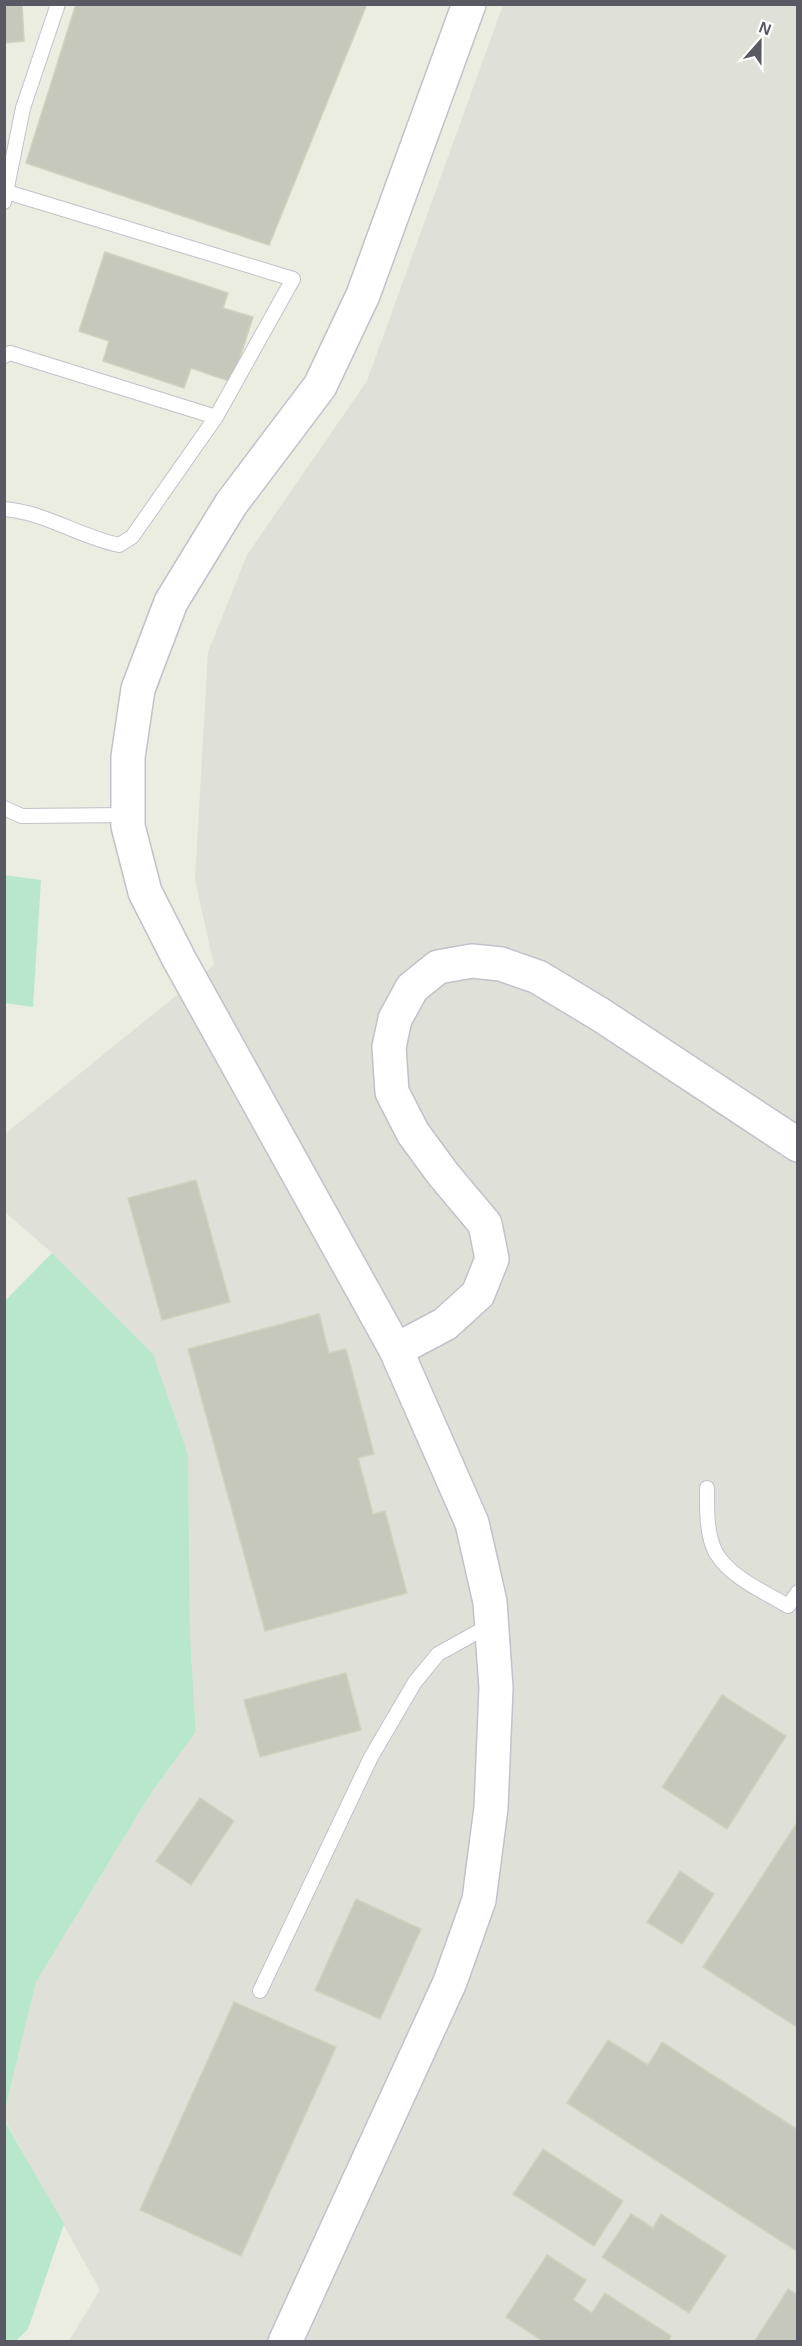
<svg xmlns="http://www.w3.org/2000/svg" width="802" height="2346" font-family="Helvetica,sans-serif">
	<rect width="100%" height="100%" fill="#eaeddf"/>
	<polygon fill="#dfe0d7" points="503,5 797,5 797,2341 69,2341 100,2290 5,2120 5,2110 36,1982 151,1793 196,1732 190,1637 188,1456 52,1253 5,1212 5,1134 214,965 195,880 208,652 247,555 367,381"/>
	<g fill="#b9e7cc">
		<polygon points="4,875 41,880 33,1007 5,1003"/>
		<polygon points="52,1253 153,1354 188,1455 190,1636 196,1732 151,1793 36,1982 5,2110 5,1301"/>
		<polygon points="4,2120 64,2224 28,2329 16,2341 5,2341"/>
	</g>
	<g fill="#c6c8bc" stroke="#d0d2bd" stroke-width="1.5">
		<polygon points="4,4 22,4 24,41 4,43"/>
		<polygon points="76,4 367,4 269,245 26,163"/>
		<polygon points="105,252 228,293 223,308 253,317 232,382 191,368 184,388 103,361 109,341 79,331"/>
		<polygon points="196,1180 230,1302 162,1320 128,1198"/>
		<polygon points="319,1314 329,1353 346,1349 374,1454 358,1458 373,1514 385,1511 407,1593 265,1631 188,1349"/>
		<polygon points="346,1673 361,1730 260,1757 244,1700"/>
		<polygon points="722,1695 786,1736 727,1829 662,1787"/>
		<polygon points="200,1798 234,1821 191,1885 156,1861"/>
		<polygon points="798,1821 798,2028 703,1967"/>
		<polygon points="680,1871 714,1894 682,1944 647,1922"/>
		<polygon points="356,1899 421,1929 380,2019 315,1990"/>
		<polygon points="234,2002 336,2047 241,2256 140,2210"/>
		<polygon points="608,2040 648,2065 662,2042 798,2130 798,2252 567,2103"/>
		<polygon points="543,2149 623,2201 594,2246 513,2194"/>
		<polygon points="631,2214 653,2228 661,2214 726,2256 689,2313 602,2257"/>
		<polygon points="547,2255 586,2280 573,2300 592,2313 605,2293 671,2336 668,2342 544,2342 506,2317"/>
		<polygon points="788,2289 798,2295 798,2342 754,2342"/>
	</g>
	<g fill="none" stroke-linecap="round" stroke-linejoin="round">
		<defs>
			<g id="service">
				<polyline points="4,202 23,108 58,4"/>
				<polyline points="4,356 10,353 216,417"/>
				<path d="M 4,509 C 44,512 80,537 119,545 L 132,537 L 216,417 L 293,279 L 7,192"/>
				<polyline points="4,808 22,816 128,815"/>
				<path d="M 707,1488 C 707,1509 706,1534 716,1553 C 731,1578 765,1592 788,1606 L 798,1592"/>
				<polyline points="260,1991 371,1757 415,1682 438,1654 490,1625"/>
			</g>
			<g id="tertiary">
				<polyline points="396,1350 445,1324 478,1294 492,1259 485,1224 443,1174 413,1133 392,1092 389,1047 395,1019 412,988 438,967 472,961 501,964 538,977 601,1015 798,1145"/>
				<polyline points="285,2342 450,1982 479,1900 491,1808 496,1688 490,1602 472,1523 396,1350 179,959 145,892 128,826 128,757 138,689 171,602 231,504 320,386 363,295 469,4"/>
			</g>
		</defs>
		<use href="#service" stroke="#c2c1ca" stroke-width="16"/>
		<use href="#tertiary" stroke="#c2c1ca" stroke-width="36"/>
		<use href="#service" stroke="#fff" stroke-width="14"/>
		<use href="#tertiary" stroke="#fff" stroke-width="33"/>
	</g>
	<rect width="802" height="2346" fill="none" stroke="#585962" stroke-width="12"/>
	<g transform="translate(760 42) rotate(21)" stroke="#ffffff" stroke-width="4.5" paint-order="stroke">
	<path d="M0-4.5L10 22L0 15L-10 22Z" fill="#585962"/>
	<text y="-9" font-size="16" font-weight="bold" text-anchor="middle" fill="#585962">N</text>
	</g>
</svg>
